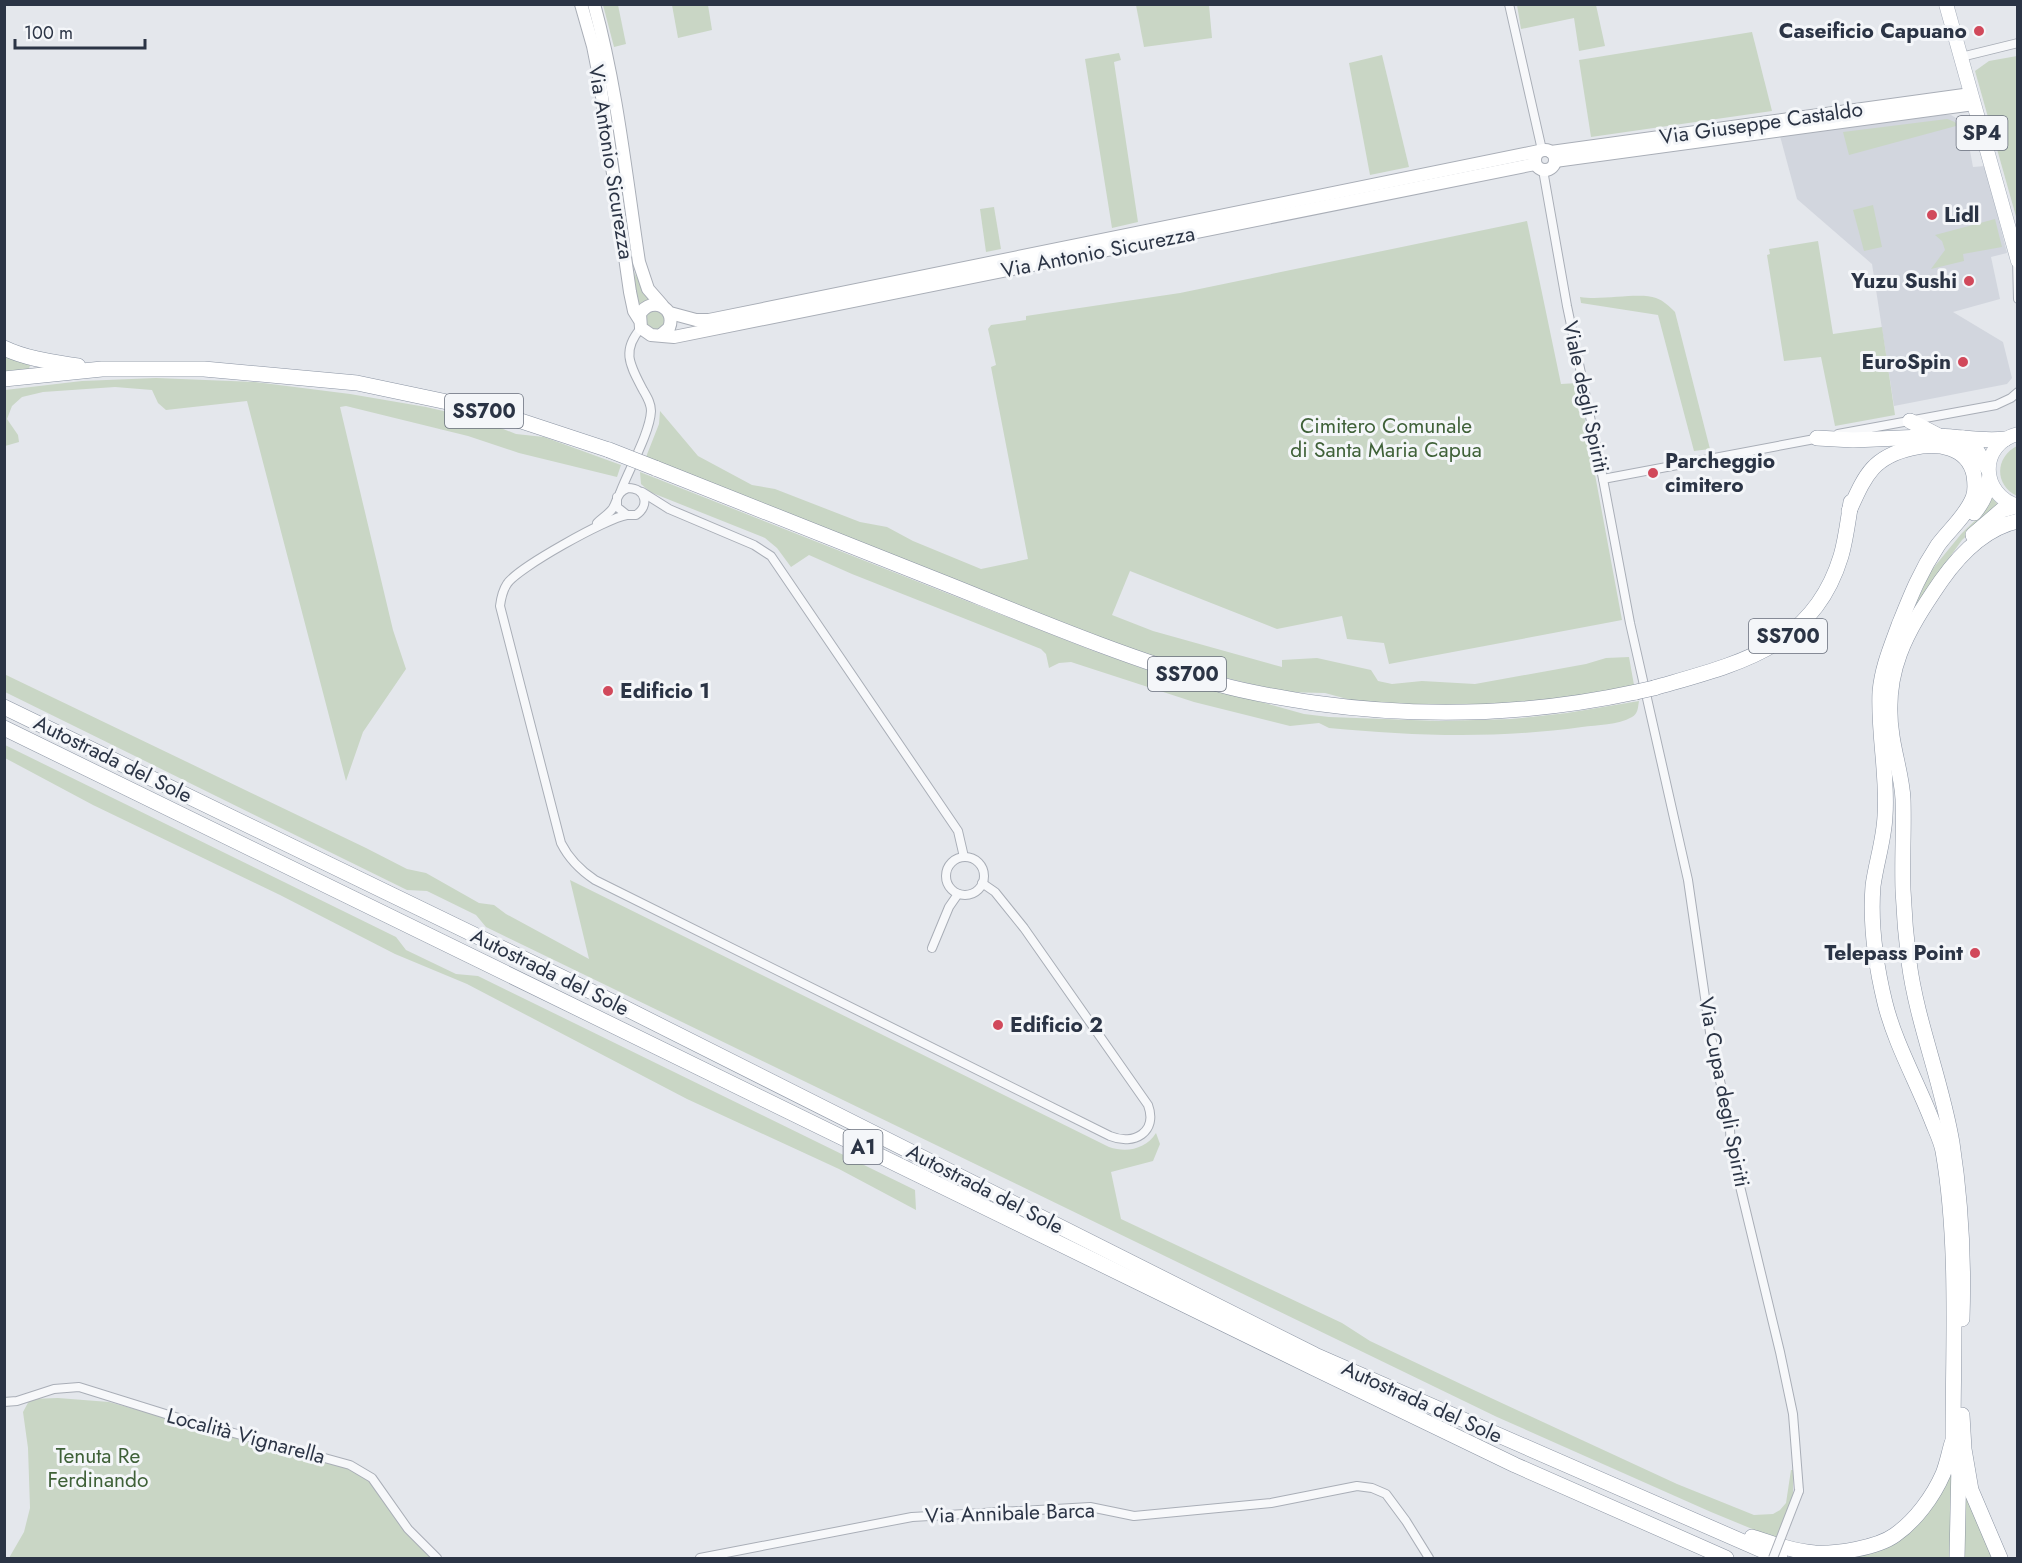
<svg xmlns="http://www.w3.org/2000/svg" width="2022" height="1563" font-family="Jost,sans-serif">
	<rect width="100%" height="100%" fill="#e4e7ec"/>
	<polygon fill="#d2d6de" points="1941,115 1951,115 1961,121 1966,129 1973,167 1985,166 2007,253 1991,257 2000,299 1953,312 2003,342 2012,378 2007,384 1894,406 1872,264 1797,199 1780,136"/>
	<g fill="#c9d6c5">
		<polygon points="603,5 618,5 626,44 614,47"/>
		<polygon points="672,5 708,5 712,30 678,38"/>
		<polygon points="1136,5 1209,5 1212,38 1144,47"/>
		<polygon points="1517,5 1596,5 1605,46 1579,51 1574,18 1521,29"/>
		<polygon points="1752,32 1772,111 1591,137 1579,60"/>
		<polygon points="1119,53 1121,60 1114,62 1138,222 1112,228 1085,59"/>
		<polygon points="1382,55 1409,167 1370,175 1349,63"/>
		<polygon points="2017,56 2018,56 2017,220 1975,71 1989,61"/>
		<path d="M 1947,119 C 1961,123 1962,130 1965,143 L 1961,144 L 1956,126 L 1849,155 L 1843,132 Z"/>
		<polygon points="1873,205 1882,247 1864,251 1853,210"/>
		<polygon points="994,207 1001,249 986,252 980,209"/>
		<polygon points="1995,219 2002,247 1963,254 1964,261 1931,269 1945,250 1942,241 1935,235"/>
		<polygon points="1527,221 1561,384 1578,383 1622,620 1389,664 1384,643 1347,639 1342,616 1277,629 1130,571 1112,615 1153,631 1282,667 1282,660 1317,658 1371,670 1378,681 1392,684 1422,681 1475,684 1586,664 1606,658 1629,657 1634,685 1564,699 1494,705 1403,706 1362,703 1325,693 1283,692 1263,687 1194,670 1108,641 646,457 659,424 660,411 698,456 752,485 775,489 860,522 887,527 913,541 981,569 1028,559 991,367 996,365 988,329 991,325 1026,320 1026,316 1180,293"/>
		<polygon points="1818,241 1833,334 1882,327 1895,415 1835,426 1821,357 1784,361 1767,255 1770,254 1769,249"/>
		<polygon points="634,272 650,301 638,310"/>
		<path d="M 1580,297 C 1602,301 1639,292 1656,298 C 1664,301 1669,306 1675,312 L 1710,449 L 1694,451 L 1658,315 L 1581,303 Z"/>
		<circle cx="655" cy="320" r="10"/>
		<polygon points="4,356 30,365 29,369 5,373"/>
		<polygon points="156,378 255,382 350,394 426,407 478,419 516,434 544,437 621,465 617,477 519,453 468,436 346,406 340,407 393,630 406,669 363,732 346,781 247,401 166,410 158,403 152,390 115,387 43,392 22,397 12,406 7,419 18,435 19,442 5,446 5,390 82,381"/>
		<path d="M 2017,446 L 2017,496 C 1994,485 1995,457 2017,446 Z"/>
		<path d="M 640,472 L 1091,650 L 1153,672 L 1304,714 L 1329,717 L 1439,721 L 1512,719 L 1567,713 L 1639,701 C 1638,707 1638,714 1632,717 C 1618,725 1597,725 1582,727 C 1496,739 1414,736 1329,728 L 1319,723 L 1290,726 L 1194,702 L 1071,662 L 1059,663 L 1049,668 L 1046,654 L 1041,649 L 852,574 L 809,555 L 791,567 L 777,548 L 765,538 L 650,492 L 641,484 Z"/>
		<polygon points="1991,496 1999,506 1962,540 1915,606 1930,572 1962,533 1982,514"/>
		<path d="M 4,674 L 366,848 L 407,869 L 426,873 L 479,903 L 494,905 L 506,914 L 589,959 L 570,880 L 1109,1147 C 1127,1153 1146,1149 1156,1133 L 1160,1144 L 1153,1161 L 1111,1172 L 1121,1219 L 1342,1323 L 1370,1341 L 1463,1385 L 1677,1484 L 1754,1515 L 1773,1514 L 1780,1510 L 1786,1503 L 1791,1470 L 1793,1470 L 1793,1498 L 1777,1538 L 1762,1533 L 1711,1512 L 1497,1417 L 486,927 L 476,915 L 427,891 L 407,890 L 5,692 Z"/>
		<polygon points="5,745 396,937 406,950 456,974 478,976 915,1190 916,1210 839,1169 687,1099 467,984 395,954 280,895 93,805 5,758"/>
		<polygon points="58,1398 109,1402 351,1469 368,1480 400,1524 431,1558 9,1558 24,1532 30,1508 28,1448 23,1412 30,1399"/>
		<path d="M 1949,1472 L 1953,1472 L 1951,1558 L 1851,1558 C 1884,1550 1917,1534 1935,1503 C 1941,1493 1945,1482 1949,1472 Z"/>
		<path d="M 1964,1490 C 1976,1510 1982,1536 1992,1558 L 1964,1558 Z"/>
	</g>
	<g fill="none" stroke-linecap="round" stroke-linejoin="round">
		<defs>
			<g id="street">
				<polyline points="1509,4 1542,150"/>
				<polyline points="1961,57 2018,43"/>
				<polyline points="1543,170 1567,306 1603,479 1630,623 1688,880 1710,1032 1730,1129 1731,1149 1780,1352 1793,1414 1799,1491"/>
				<polyline points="2017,259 2018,299"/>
				<polyline points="1838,434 1996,405 2011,398 2018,392"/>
				<polyline points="1603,479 1820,438"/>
				<polyline points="642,492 669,509 754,545 771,556 958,831 964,857"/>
				<path d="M 620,493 C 628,471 650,433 651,411 C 651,403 647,397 643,390 C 630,365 621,351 641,328"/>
				<path d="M 627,515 C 607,518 517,568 507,584 C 503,590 501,598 500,606 L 561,843 C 569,859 580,870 595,880 L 1110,1136 C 1134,1146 1158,1132 1148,1105 L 1024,928 L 995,892 L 982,883"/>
				<path d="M 597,523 C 602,518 609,514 613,508 C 618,499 617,492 628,488 C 646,488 650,506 636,515 L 627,515 L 617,507 L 617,497"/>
				<circle cx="965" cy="876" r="19"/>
				<polyline points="932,948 949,907 958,894"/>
				<polyline points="4,1402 17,1401 54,1389 79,1387 172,1416 350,1465 372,1478 408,1529 437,1558"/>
				<polyline points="700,1558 912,1517 1090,1507 1134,1516 1271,1503 1357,1486 1372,1488 1386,1494 1406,1521 1429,1558"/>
			</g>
			<g id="secondary">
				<polyline points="581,4 593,46 599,76 630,292 634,311 639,319"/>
				<path d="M 594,4 C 617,88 626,176 639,262 L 648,289 L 662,305"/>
				<circle cx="1545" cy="160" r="10"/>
				<polyline points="1551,152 1971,94"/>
				<polyline points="1555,161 1974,104"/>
				<polyline points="670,313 696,320 709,320 1539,151"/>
				<path d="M 661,335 L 669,328 C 677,308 652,295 640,314 L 641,328 L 651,335 L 674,337 L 1535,164"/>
			</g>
			<g id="primary">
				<polyline points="1946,4 2018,261"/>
				<path d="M 2018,434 C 1978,444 1980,495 2018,506"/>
			</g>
			<g id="highway">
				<path d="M 4,348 C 27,359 53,362 78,366"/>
				<polyline points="4,379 102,369 204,369 357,383 452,403 521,421 609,450"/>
				<polyline points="1910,421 1937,435"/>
				<polyline points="1817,438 1853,440 1923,437"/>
				<path d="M 1916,438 C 1947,432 1975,443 2005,439"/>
				<polyline points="1963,438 1976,449 1988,469"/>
				<path d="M 655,468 C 754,507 853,546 952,586 C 1039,621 1127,658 1218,684 C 1249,693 1281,698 1314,703 C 1421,718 1530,715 1636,692"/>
				<path d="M 1849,511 C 1865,476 1872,457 1912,448 C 1937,442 1968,446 1974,475 C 1975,482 1976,491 1973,498 C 1966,516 1949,530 1938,545 C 1920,572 1911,595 1899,625 C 1891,647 1882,668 1880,692 C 1878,734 1888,775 1885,816 C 1884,840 1876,863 1873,886 C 1870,924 1876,966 1885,1003 C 1895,1043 1916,1080 1931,1118 C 1935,1129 1941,1140 1943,1151 C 1959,1244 1953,1346 1953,1440 L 1958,1471"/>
				<path d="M 1974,513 C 1983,502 1987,493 1989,479"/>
				<polyline points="1973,535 2002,510 2016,506"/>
				<path d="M 1654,688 C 1736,664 1813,649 1841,556 C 1846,539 1848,520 1851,502"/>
				<polyline points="4,707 613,1002 1315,1355 1780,1558"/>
				<polyline points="4,728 1314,1368 1515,1465 1726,1558"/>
				<path d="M 1962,1319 C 1964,1260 1961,1202 1952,1143 C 1942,1082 1917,1023 1909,962 C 1906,938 1904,913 1903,890 C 1902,859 1904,829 1903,799 C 1902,778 1895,757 1892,736 C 1882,672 1906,632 1941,581 C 1960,554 1985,528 2018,521"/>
				<polyline points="1962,1415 1964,1449 1971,1490 2000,1558"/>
				<path d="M 1752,1537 C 1773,1544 1793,1551 1815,1553 C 1836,1554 1877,1548 1895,1535 C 1915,1521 1933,1497 1943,1474 C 1947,1464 1949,1453 1952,1443"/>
				<polyline points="1957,1558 1959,1463"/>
			</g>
		</defs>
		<use href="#street" stroke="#a9aeb7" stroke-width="10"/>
		<use href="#secondary" stroke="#a9aeb7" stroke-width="14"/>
		<use href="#primary" stroke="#a3abb8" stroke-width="15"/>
		<use href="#highway" stroke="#8b94a3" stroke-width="16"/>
		<use href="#street" stroke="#f7f8fa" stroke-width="8"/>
		<use href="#secondary" stroke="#fff" stroke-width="12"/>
		<use href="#primary" stroke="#fff" stroke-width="14"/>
		<use href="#highway" stroke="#fff" stroke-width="15"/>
		<defs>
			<polyline id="street-bridge" points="1773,1558 1799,1491"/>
			<g id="highway-bridge">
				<polyline points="609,450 655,468"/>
				<polyline points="1636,692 1654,688"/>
			</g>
		</defs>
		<use href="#street-bridge" stroke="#a9aeb7" stroke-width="10" stroke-linecap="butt"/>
		<use href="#highway-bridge" stroke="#8b94a3" stroke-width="16" stroke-linecap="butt"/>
		<use href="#street-bridge" stroke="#f7f8fa" stroke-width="8"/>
		<use href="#highway-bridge" stroke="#fff" stroke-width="15"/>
	</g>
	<g fill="#d1495b" stroke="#f4f6f9" stroke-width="2">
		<circle cx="1979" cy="31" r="6"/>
		<circle cx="1932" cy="215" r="6"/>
		<circle cx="1969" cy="281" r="6"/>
		<circle cx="1963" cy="362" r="6"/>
		<circle cx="1653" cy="473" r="6"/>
		<circle cx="608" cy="691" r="6"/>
		<circle cx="1975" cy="953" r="6"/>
		<circle cx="998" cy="1025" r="6"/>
	</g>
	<g text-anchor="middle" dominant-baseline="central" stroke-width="6" stroke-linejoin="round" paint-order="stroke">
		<g fill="#f4f6f9" stroke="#676e7b" stroke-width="1.5">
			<rect x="1956.5" y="116" width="51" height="34" rx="4.5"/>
			<rect x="445" y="394" width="78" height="34" rx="4.5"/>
			<rect x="1749" y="619" width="78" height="34" rx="4.5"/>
			<rect x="1148" y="657" width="78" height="34" rx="4.5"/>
			<rect x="843.5" y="1130" width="39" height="34" rx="4.5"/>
		</g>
		<g font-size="20" font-weight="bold" fill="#2b3445">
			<text x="1982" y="133">SP4</text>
			<text x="484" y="411">SS700</text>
			<text x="1788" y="636">SS700</text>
			<text x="1187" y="674">SS700</text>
			<text x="863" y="1147">A1</text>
		</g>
		<g font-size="21" font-weight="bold" fill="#2b3445" stroke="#f4f6f9" text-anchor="end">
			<text x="1967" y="31">Caseificio Capuano</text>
			<text x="1944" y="215" text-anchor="start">Lidl</text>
			<text x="1957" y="281">Yuzu Sushi</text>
			<text x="1951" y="362">EuroSpin</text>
			<text x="1665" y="461" text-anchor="start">Parcheggio<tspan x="1665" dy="24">cimitero</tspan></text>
			<text x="620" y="691" text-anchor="start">Edificio 1</text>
			<text x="1963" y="953">Telepass Point</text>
			<text x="1010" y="1025" text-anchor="start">Edificio 2</text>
		</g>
		<g font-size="21" fill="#2b3445" stroke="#f4f6f9">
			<text transform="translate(1761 123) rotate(-8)">Via Giuseppe Castaldo</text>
			<text transform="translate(611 162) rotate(81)">Via Antonio Sicurezza</text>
			<text transform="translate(1098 252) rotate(-11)">Via Antonio Sicurezza</text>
			<text transform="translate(1586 397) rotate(78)">Viale degli Spiriti</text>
			<text transform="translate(113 759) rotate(26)">Autostrada del Sole</text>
			<text transform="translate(550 972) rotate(26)">Autostrada del Sole</text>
			<text transform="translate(1724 1092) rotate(79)">Via Cupa degli Spiriti</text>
			<text transform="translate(985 1189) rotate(27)">Autostrada del Sole</text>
			<text transform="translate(1422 1402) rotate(24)">Autostrada del Sole</text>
			<text transform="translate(246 1436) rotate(15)">Località Vignarella</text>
			<text transform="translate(1010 1513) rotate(-2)">Via Annibale Barca</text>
		</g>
		<g font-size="21" fill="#3f6138" stroke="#f4f6f9">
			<text x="1386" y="426">Cimitero Comunale<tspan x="1386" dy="24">di Santa Maria Capua</tspan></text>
			<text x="98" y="1456">Tenuta Re<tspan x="98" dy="24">Ferdinando</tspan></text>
		</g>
	</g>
	<rect width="2022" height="1563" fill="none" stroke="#2b3445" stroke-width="12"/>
	<path d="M15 39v9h130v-9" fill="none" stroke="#2b3445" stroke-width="3"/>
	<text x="24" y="39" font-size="18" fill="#2b3445" stroke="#f4f6f9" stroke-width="4.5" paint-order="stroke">100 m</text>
</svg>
